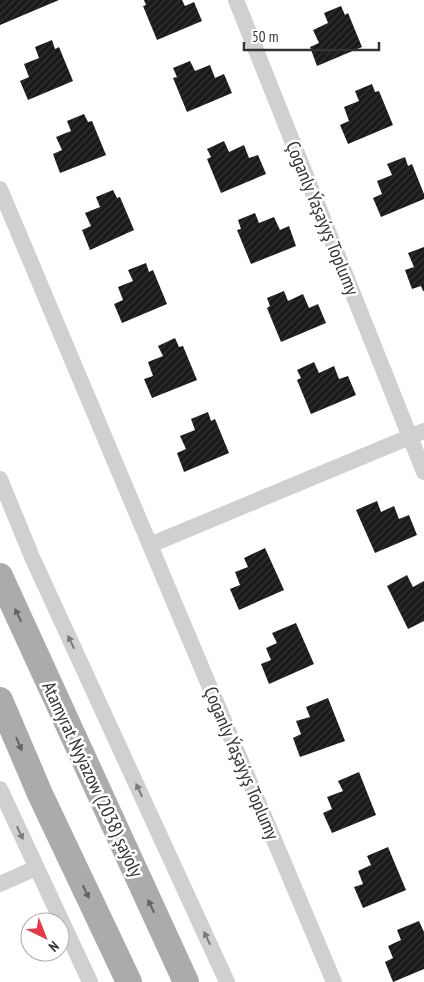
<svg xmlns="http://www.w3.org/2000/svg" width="424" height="982" font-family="'PT Sans Narrow',sans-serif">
	<defs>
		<pattern id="building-hatch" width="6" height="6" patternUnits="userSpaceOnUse" patternTransform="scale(1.25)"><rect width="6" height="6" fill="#1a1a1a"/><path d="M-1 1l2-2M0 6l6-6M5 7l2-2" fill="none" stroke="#333"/></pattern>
	</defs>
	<rect width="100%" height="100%" fill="#fff"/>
	<g fill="url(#building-hatch)">
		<polygon points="0,0 59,0 0,25"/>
		<polygon points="144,0 182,0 185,6 194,2 202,21 157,40 143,6 146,5"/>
		<polygon points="341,6 345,15 348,13 362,47 317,66 310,47 319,43 313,30 328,23 324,13"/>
		<polygon points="52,40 55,49 59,47 73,81 28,100 20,81 29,77 24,64 39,58 35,47"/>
		<polygon points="190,61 195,71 210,65 215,78 224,74 232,93 187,112 173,78 177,77 173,68"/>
		<polygon points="372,84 375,92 379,91 393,125 348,144 340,125 349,121 344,107 359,101 355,91"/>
		<polygon points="84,114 88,122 92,121 106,155 60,173 53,154 62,150 56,137 71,131 67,121"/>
		<polygon points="224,141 229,152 244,145 249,158 258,155 266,174 221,193 207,159 211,157 207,149"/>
		<polygon points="405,157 408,166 412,164 424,194 424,199 381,217 373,198 382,194 377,181 392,175 387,164"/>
		<polygon points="113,190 117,198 120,197 134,230 90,250 82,230 91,226 85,213 100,207 96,197"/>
		<polygon points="255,213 259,223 274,217 280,230 289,226 296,246 251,264 237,230 241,229 238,220"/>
		<polygon points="424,247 424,291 423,291 421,286 412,289 405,270 414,267 408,253"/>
		<polygon points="146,263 149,272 153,270 167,304 122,323 114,304 123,300 118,287 133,281 128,270"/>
		<polygon points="284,291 288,301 303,294 309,308 318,304 326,323 281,342 267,308 270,306 267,298"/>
		<polygon points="175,338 179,347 183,346 197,380 152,398 144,379 153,376 148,362 163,356 158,346"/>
		<polygon points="314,362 319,373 334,366 339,379 348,376 356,395 311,414 297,380 301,378 297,370"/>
		<polygon points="208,412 211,421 215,419 229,453 184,472 177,453 186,449 180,436 195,430 191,419"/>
		<polygon points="377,501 381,512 394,506 399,519 409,515 417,535 375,553 356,510"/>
		<polygon points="265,548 284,590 239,610 230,589 240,585 235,572 248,567 244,558"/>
		<polygon points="407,575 413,587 424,581 424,621 408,629 387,586"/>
		<polygon points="296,623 314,664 269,684 261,664 271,660 266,648 277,643 272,633"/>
		<polygon points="328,698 345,741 300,757 293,738 301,734 296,721 310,717 306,707"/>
		<polygon points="359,772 376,815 332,833 323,813 332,809 327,797 343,791 338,781"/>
		<polygon points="388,847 406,890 363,908 354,887 363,884 358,871 371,865 367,856"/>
		<polygon points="419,921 424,932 424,969 393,982 385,962 393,958 388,946 401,940 397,930"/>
	</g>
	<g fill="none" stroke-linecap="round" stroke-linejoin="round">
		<g stroke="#d0d0d0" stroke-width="16">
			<polyline points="236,0 424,472"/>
			<polyline points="0,189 334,982"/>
			<polyline points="0,479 32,557 227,982"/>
			<polyline points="150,545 424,431"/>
			<polyline points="0,789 90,982"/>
			<polyline points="0,884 36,868"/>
		</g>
		<g stroke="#ababab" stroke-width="26">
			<polyline points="0,576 186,982"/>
			<polyline points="0,700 40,794 129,982"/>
		</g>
	</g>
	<defs><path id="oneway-solid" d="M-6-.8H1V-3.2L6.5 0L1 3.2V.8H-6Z" transform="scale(1.25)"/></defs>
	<g fill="#636363">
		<use href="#oneway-solid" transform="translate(18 615) rotate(-115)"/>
		<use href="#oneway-solid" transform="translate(19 744) rotate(67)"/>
		<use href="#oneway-solid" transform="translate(86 892) rotate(65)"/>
		<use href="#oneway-solid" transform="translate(151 906) rotate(-115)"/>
	</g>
	<g fill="#7a7a7a">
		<use href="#oneway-solid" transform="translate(71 642) rotate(-115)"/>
		<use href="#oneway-solid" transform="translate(139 790) rotate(-115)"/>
		<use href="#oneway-solid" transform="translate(20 833) rotate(65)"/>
		<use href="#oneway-solid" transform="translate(207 938) rotate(-115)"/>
	</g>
	<g text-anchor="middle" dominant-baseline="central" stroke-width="5" stroke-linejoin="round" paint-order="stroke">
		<g font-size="19" fill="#333" stroke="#fff">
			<text transform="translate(323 218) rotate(68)">Çoganly Ýaşaýyş Toplumy</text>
			<text transform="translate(242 763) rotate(67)">Çoganly Ýaşaýyş Toplumy</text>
			<text transform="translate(93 779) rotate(65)">Atamyrat Nyýazow (2038) şaýoly</text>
		</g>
	</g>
	<g transform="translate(45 937) rotate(137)"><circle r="24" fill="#ffffff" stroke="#adadad"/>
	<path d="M0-4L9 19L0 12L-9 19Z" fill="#e63946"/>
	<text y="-8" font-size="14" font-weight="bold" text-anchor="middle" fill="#333333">N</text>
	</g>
	<path d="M244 42v8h135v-8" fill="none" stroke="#333333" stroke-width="2.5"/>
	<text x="252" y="42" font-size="15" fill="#333333" stroke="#ffffff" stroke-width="4" paint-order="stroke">50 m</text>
</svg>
